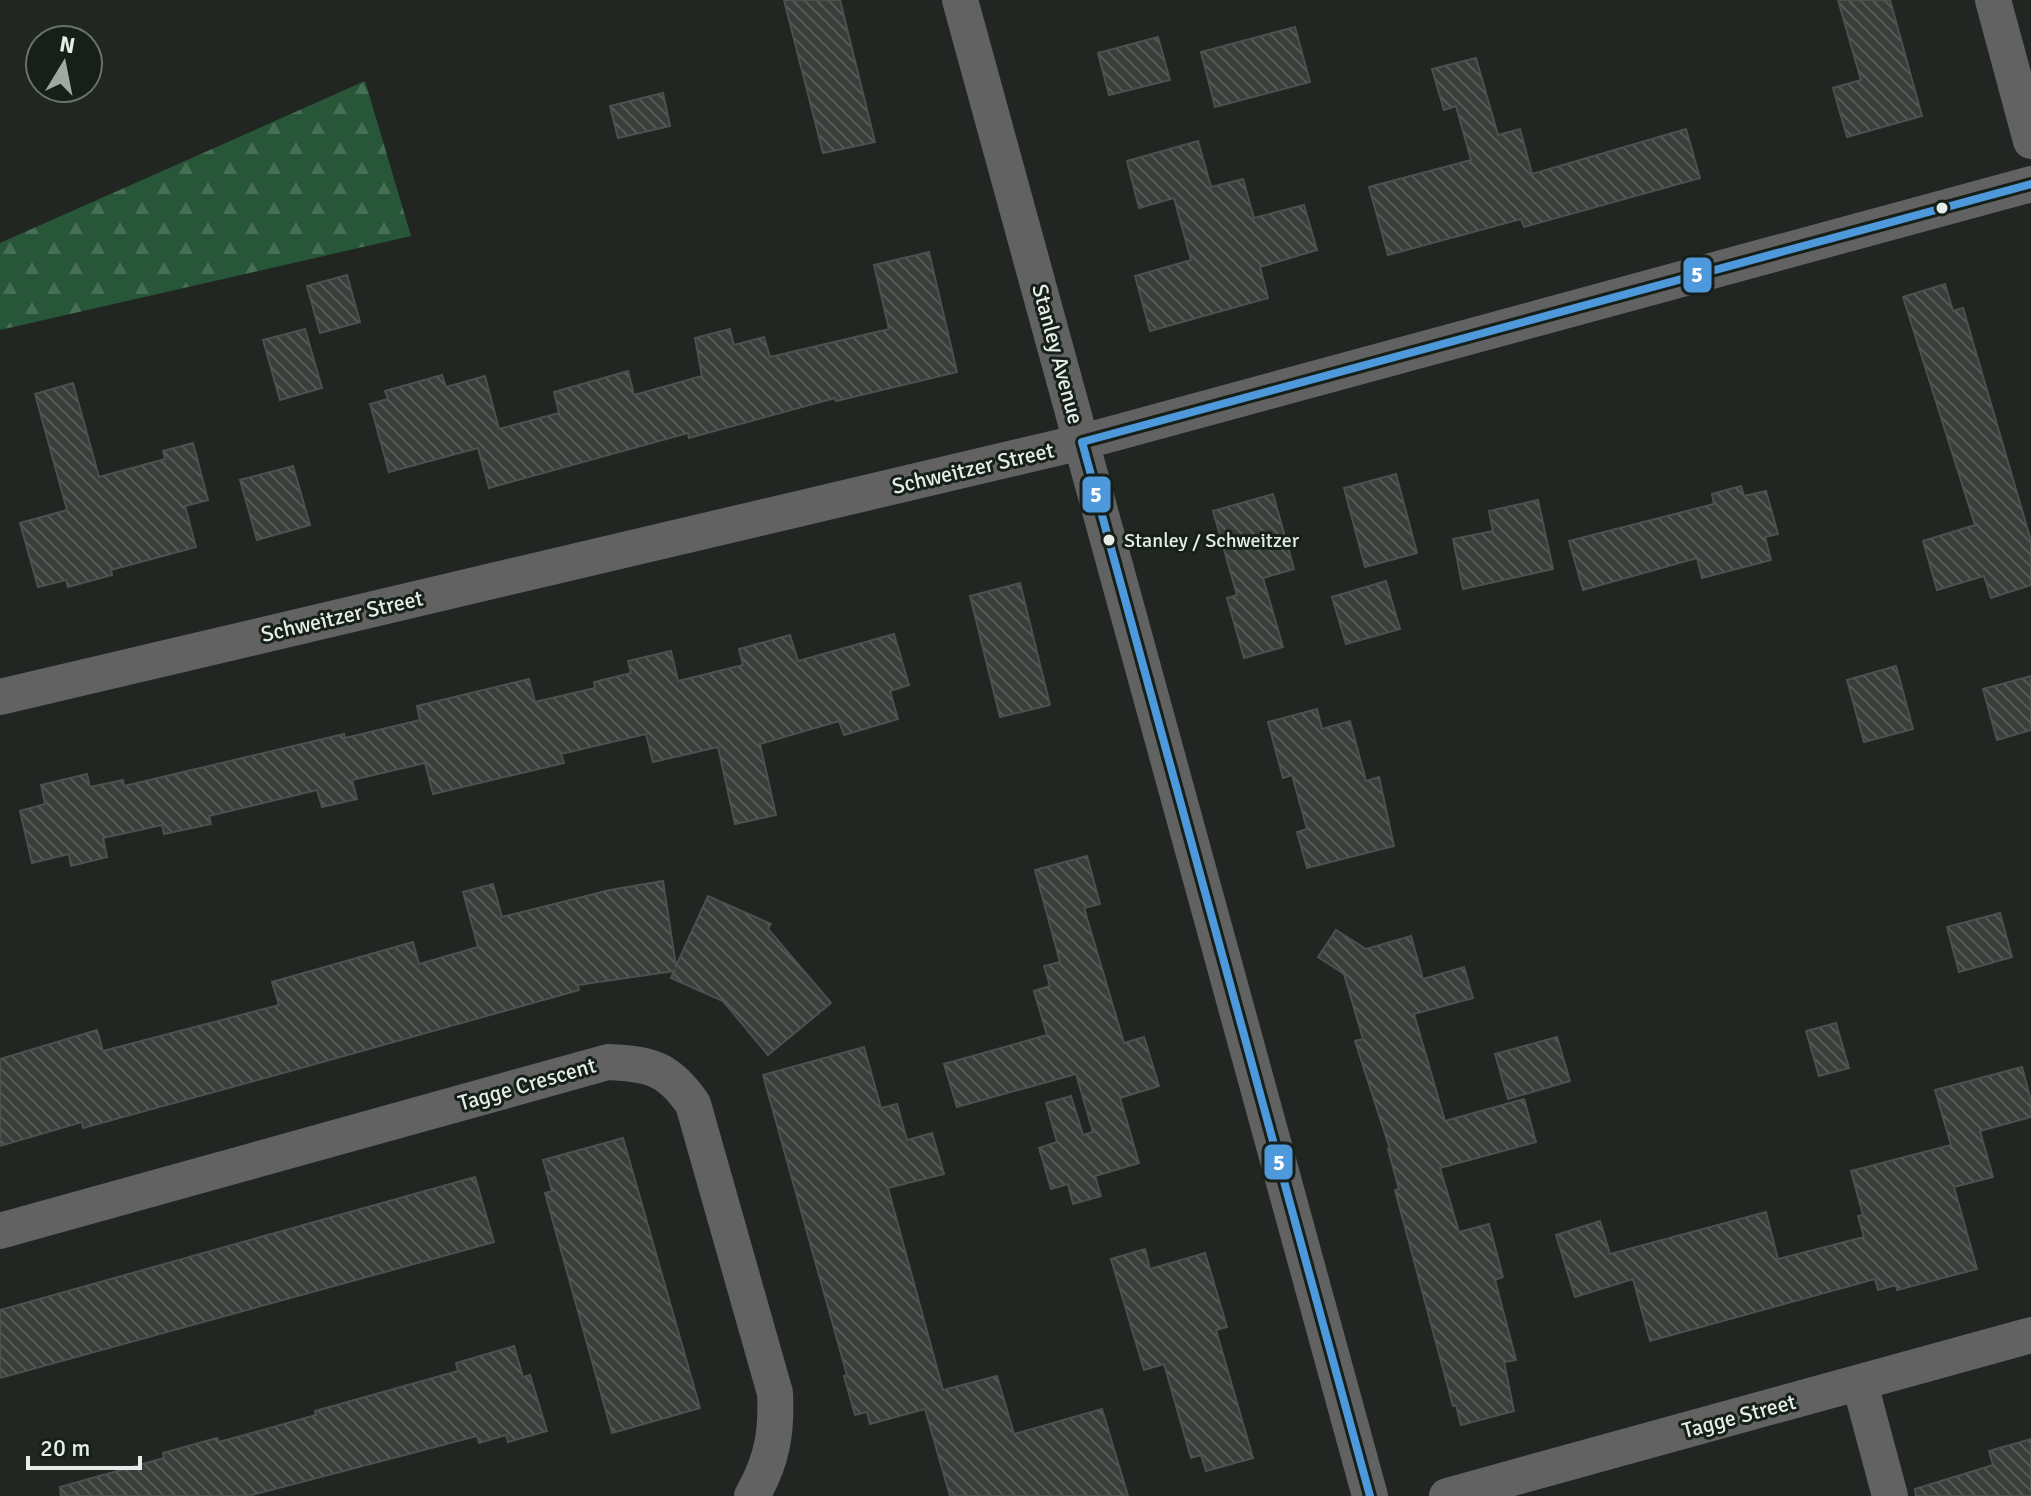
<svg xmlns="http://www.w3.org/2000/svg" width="2031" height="1496" font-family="Signika,sans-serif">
	<defs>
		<pattern id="forest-firs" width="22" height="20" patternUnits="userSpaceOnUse" patternTransform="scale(2)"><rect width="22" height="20" fill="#275738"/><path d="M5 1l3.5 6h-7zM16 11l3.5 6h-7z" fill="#466f55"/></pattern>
		<pattern id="building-back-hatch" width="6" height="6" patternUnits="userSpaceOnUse" patternTransform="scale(2)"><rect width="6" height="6" fill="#3a3e3b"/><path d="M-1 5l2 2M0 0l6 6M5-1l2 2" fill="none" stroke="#565a57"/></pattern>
	</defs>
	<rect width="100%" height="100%" fill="#212622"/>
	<polygon fill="url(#forest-firs)" points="365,81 411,236 0,330 0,243"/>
	<g fill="url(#building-back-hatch)" stroke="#4d514e" stroke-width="2">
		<polygon points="784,0 840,0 875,142 823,153"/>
		<polygon points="1838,0 1890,0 1922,116 1847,137 1833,88 1861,80"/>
		<polygon points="1295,27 1310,82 1215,107 1201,52"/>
		<polygon points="1158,37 1170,80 1109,95 1098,53"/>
		<polygon points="1476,58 1498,135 1520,129 1532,174 1686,129 1700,178 1524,227 1521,219 1388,255 1369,187 1471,160 1456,106 1444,110 1432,69"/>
		<polygon points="663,93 670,126 618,138 610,106"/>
		<polygon points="1198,141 1211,187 1243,179 1254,218 1304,205 1317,250 1260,267 1268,298 1150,331 1135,276 1191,260 1174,198 1139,208 1127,161"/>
		<polygon points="929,252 957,372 836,401 835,398 689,438 688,433 489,488 478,448 389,472 370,404 388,399 385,391 442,375 446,387 485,376 499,429 559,413 554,392 628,371 634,395 702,376 695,338 730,329 734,345 764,337 770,357 889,329 874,265"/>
		<polygon points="347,275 360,322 320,333 307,286"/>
		<polygon points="1945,284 1953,311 1963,308 2031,541 2031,585 1991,598 1984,576 1937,590 1923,541 1975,525 1903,297"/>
		<polygon points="305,329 322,388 280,400 263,340"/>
		<polygon points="73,383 99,477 165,459 163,451 193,443 208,500 185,506 196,547 111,570 112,575 68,587 66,580 38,587 20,523 67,510 35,394"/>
		<polygon points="293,466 310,525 257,540 240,480"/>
		<polygon points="1396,474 1417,553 1365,567 1344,488"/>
		<polygon points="1741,486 1744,496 1766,491 1778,534 1765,537 1771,560 1702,578 1697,558 1583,590 1569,541 1714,504 1712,494"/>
		<polygon points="1273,494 1294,569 1263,578 1283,647 1244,658 1227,598 1237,595 1213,511"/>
		<polygon points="1538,500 1553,569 1463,589 1453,539 1493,531 1489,511"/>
		<polygon points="1386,581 1400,629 1346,644 1332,597"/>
		<polygon points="1020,583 1050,705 1000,717 970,596"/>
		<polygon points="894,634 909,685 890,691 898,719 844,735 839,721 760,744 776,815 735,824 718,747 653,762 646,734 561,754 564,763 433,794 425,763 352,780 357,799 322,807 317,790 209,816 211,824 164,834 162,825 103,838 107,857 71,866 69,854 32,863 20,811 45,804 41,785 87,774 90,787 123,780 124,786 344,734 345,738 420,720 417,706 529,679 535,702 595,688 594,682 631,673 628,661 671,651 678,681 743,665 739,649 790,635 798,661"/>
		<polygon points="1896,666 1913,729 1864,742 1847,680"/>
		<polygon points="2031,676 2031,730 1997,740 1983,689"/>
		<polygon points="1317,709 1322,729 1350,721 1366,781 1379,777 1394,846 1307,868 1297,832 1307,829 1292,775 1283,778 1268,722"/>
		<polygon points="1087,856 1100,904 1084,908 1124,1043 1144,1037 1159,1086 1120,1098 1139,1163 1095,1176 1101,1196 1073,1204 1068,1184 1051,1189 1039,1148 1057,1142 1046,1103 1071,1096 1083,1135 1093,1132 1076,1074 957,1107 944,1064 1047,1035 1034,991 1050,986 1044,966 1060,962 1035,870"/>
		<polygon points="663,881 676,966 708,896 771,924 768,929 831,1003 768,1055 723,1001 671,978 674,971 578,985 579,990 294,1070 83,1128 82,1122 0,1146 0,1059 97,1030 103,1051 279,1005 272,982 413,942 419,964 478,947 463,892 493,884 502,917 610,890"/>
		<polygon points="2000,913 2012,957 1959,972 1947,927"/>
		<polygon points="1336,930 1366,949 1411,936 1423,979 1464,967 1473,998 1414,1014 1445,1121 1524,1099 1536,1142 1440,1168 1459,1232 1489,1224 1503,1277 1495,1280 1516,1360 1504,1362 1514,1411 1461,1425 1456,1405 1453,1406 1395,1190 1399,1189 1388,1149 1390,1149 1355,1041 1363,1039 1344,974 1318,957"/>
		<polygon points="1836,1023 1849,1068 1819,1076 1806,1031"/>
		<polygon points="1557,1037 1570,1081 1508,1099 1495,1054"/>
		<polygon points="864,1047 881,1108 897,1104 907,1140 932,1133 944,1174 888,1188 943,1390 997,1376 1014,1434 1102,1409 1128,1496 950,1496 925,1409 870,1424 867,1412 855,1415 844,1376 847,1375 763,1075"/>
		<polygon points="2022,1067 2031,1101 2031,1117 1980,1131 1993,1177 1954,1187 1977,1269 1897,1290 1896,1285 1878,1290 1875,1279 1650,1341 1633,1279 1575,1297 1556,1235 1600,1221 1610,1254 1766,1212 1778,1259 1864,1237 1858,1216 1863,1215 1851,1171 1951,1145 1935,1090"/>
		<polygon points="623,1138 700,1408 612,1433 545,1193 552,1191 543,1160"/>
		<polygon points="475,1177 494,1242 0,1378 0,1310"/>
		<polygon points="1145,1249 1150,1269 1205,1253 1227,1327 1216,1330 1253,1458 1206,1471 1201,1455 1191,1458 1164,1364 1144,1370 1111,1259"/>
		<polygon points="514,1346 523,1377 530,1375 547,1431 508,1442 506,1435 479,1443 477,1436 248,1496 61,1496 60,1487 164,1458 163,1453 217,1438 219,1442 316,1415 315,1411 458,1371 456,1363"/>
		<polygon points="2031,1439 2031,1496 1916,1496 1915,1489 1993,1465 1989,1451"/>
	</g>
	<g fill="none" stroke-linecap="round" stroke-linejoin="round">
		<g stroke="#616261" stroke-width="36">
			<polyline points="960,0 1370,1496"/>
			<polyline points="1993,0 2031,141"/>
			<polyline points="0,697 1082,442 2031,184"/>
			<path d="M 0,1231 L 608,1062 C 651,1064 668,1068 693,1104 L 775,1393 C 777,1433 772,1461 752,1496"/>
			<polyline points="1860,1384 1890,1496"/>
			<polyline points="1447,1496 2031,1335"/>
		</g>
		<defs>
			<polyline id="bus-1" points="1370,1496 1082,442 2031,184"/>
		</defs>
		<use href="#bus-1" stroke="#161f18" stroke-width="14"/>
		<use href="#bus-1" stroke="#4e99dc" stroke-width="8"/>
	</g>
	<g fill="#e6ece7" stroke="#161f18" stroke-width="3">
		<circle cx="1942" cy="208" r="7"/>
		<circle cx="1109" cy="540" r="7"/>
	</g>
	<g text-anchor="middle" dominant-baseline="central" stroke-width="6" stroke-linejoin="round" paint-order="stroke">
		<g font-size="20" fill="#e6ece7" stroke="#161f18" text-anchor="start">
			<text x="1124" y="540">Stanley / Schweitzer</text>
		</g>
		<g font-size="22" fill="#e6ece7" stroke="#161f18">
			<text transform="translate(1058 354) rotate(75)">Stanley Avenue</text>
			<text transform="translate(973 468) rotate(-13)">Schweitzer Street</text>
			<text transform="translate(342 616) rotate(-13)">Schweitzer Street</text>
			<text transform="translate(527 1084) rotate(-16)">Tagge Crescent</text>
			<text transform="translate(1739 1416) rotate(-15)">Tagge Street</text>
		</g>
	</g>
	<g stroke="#161f18" stroke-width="3">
		<rect x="1682" y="256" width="31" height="38" rx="8" fill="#4e99dc"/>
		<rect x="1081" y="475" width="31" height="39" rx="8" fill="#4e99dc"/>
		<rect x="1263" y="1143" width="31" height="38" rx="8" fill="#4e99dc"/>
	</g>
	<g font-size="22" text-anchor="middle" font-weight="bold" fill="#fff">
		<text x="1697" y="282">5</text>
		<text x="1096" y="502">5</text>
		<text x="1279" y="1170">5</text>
	</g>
	<g transform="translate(64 64) rotate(10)"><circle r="38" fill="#161f18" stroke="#69716b" stroke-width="2"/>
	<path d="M0-6L14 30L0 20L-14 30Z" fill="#a1a7a2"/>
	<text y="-12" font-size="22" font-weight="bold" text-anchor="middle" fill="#e6ece7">N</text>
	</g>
	<path d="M28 1456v12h112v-12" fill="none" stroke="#e6ece7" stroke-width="4"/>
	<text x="40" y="1456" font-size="24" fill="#e6ece7" stroke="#161f18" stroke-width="6" paint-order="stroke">20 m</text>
</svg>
